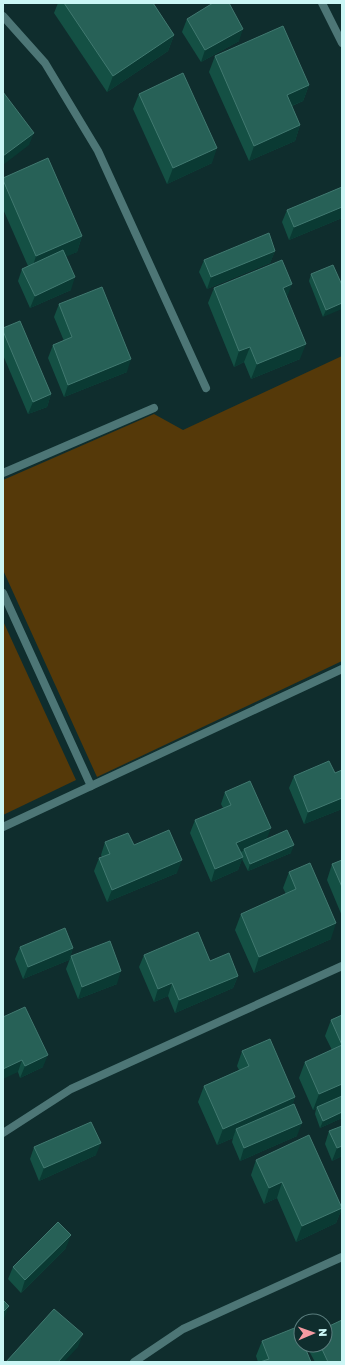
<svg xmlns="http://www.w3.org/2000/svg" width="345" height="1365" font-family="'Golos Text',sans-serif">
	<rect width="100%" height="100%" fill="#0f2d2d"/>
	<g fill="#553909">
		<polygon points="342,356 342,661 97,777 3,570 3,480 154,414 183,430"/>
		<polygon points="3,621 76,780 3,815"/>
	</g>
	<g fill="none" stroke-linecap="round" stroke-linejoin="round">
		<g stroke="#4d7676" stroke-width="8">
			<polyline points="322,3 342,43"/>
			<polyline points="3,16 45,63 98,151 206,388"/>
			<polyline points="3,473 154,408"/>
			<polyline points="3,593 91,786"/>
			<polyline points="3,827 342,669"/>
			<polyline points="3,1133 71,1089 342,966"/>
			<polyline points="134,1362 183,1329 342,1257"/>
		</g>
	</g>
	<g fill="#145044">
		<polygon points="58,3 153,3 174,35 168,51 107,92 54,13"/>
		<polygon points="187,19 239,41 201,62 182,32"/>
		<polygon points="215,56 309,85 303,101 292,106 300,125 295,141 249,161 209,72"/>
		<polygon points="139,94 212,163 167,184 133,109"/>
		<polygon points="3,178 82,236 77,252 66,256 71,290 30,308 18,281 22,269 28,266 3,209"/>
		<polygon points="342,187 342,218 289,240 282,222 287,210"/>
		<polygon points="275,251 270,263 207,289 199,272 204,260"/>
		<polygon points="311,274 342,285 323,317 309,281"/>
		<polygon points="214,288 287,298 300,359 251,379 244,362 234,367 208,303"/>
		<polygon points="59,304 127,372 64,397 48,358 53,345 64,341 54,317"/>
		<polygon points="3,328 51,394 47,407 28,414 3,355"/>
		<polygon points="342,770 342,809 304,824 289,788 294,776 335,773"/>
		<polygon points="225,792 267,838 291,853 248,871 242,859 238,870 211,882 190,833 195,820 223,808 221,804"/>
		<polygon points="105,842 134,845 177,873 107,902 94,871 99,858 102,857 101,855"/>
		<polygon points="342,860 342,916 327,880 332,864"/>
		<polygon points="289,872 331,939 254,973 235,930 241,914 286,894 283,888"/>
		<polygon points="20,947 73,948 69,960 23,979 15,959"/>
		<polygon points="144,955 210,961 238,976 233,988 175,1013 168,996 154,1002 139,967"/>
		<polygon points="71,956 117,984 78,999 66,969"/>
		<polygon points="342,1015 342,1118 320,1128 315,1114 316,1109 313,1110 299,1078 305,1062 332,1050 325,1036 331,1020"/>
		<polygon points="3,1017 43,1067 20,1078 18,1072"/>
		<polygon points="242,1051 295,1097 292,1105 297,1136 240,1161 232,1142 233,1138 217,1145 198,1102 204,1086 239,1070 237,1066"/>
		<polygon points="342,1126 342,1156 332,1161 325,1144 329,1131"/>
		<polygon points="34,1147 96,1155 39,1181 30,1159"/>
		<polygon points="256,1160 342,1208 336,1223 296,1242 277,1198 264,1204 251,1175"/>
		<polygon points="66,1248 21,1293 8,1279 13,1267"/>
		<polygon points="262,1341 311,1362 258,1362 256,1356"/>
		<polygon points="310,1345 325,1345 342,1362 315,1362 308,1349"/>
	</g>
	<g fill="#0a3a33">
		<polygon points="243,29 239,41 201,62 205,50"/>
		<polygon points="174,35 168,51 107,92 113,76"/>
		<polygon points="309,85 303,101 281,110 287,95"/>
		<polygon points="300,125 295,141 249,161 254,146"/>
		<polygon points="34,133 29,145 3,165 3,156"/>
		<polygon points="217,148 212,163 167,184 173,168"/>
		<polygon points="342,207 342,218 289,240 294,227"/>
		<polygon points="82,236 77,252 31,272 36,256"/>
		<polygon points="275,251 270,263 207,289 211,277"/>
		<polygon points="75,277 71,290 30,308 35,296"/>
		<polygon points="292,284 286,300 283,288"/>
		<polygon points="342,303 342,309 323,317 326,310"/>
		<polygon points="306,344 300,359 251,379 257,364"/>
		<polygon points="250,347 244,362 234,367 239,351"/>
		<polygon points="131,359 127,372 64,397 68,385"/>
		<polygon points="51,394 47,407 28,414 33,402"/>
		<polygon points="342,798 342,809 304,824 308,812"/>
		<polygon points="271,828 266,841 244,849 243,851 232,856 236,843"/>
		<polygon points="294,845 291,853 248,871 250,864"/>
		<polygon points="243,857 238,870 211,882 215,869"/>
		<polygon points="182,860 177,873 107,902 112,890"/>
		<polygon points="336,923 331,939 254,973 259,957"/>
		<polygon points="73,948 69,960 23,979 28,967"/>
		<polygon points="121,971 117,984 78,999 82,987"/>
		<polygon points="238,976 233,988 175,1013 179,1000"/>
		<polygon points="172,983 168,996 154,1002 158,989"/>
		<polygon points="48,1055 43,1067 20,1078 25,1066"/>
		<polygon points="22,1060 18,1072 3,1079 3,1069"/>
		<polygon points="342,1084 342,1097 317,1107 316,1109 313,1110 319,1094"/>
		<polygon points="295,1097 290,1113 236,1129 233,1138 217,1145 223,1129"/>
		<polygon points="342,1112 342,1118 320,1128 323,1121"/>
		<polygon points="302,1123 297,1136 240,1161 244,1148"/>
		<polygon points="101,1143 96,1155 39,1181 44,1168"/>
		<polygon points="342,1146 342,1156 332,1161 337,1148"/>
		<polygon points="282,1182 277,1198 264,1204 269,1188"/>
		<polygon points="342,1208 336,1223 296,1242 302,1226"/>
		<polygon points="71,1235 66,1248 21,1293 25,1280"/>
		<polygon points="9,1306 4,1319 3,1320 3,1312"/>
		<polygon points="83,1334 78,1347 64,1362 58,1362"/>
	</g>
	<g fill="#276157" stroke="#417970">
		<polygon points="64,3 153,3 174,35 113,76"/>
		<polygon points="213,3 229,3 243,29 205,50 187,19"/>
		<polygon points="283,26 309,85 287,95 300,125 254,146 215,56"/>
		<polygon points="183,73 217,148 173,168 139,94"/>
		<polygon points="3,92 34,133 3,156"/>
		<polygon points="48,158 82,236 36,256 3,180 3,178"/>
		<polygon points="342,187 342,207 294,227 287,210"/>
		<polygon points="269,233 275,251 211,277 204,260"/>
		<polygon points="63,250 75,277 35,296 22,269"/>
		<polygon points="282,260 292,284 283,288 306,344 257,364 250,347 239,351 214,288"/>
		<polygon points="333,265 342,285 342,303 326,310 311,274"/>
		<polygon points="102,287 131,359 68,385 53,345 72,337 59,304"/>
		<polygon points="20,321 51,394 33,402 3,331 3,328"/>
		<polygon points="329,761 335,773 342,770 342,798 308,812 294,776"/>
		<polygon points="250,781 271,828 236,843 243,857 215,869 195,820 231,805 225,792"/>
		<polygon points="169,830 182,860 112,890 99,858 110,854 105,842 128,833 134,845"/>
		<polygon points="287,830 294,845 250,864 244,849"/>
		<polygon points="342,860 342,887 332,864"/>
		<polygon points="310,863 336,923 259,957 241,914 296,889 289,872"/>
		<polygon points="65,928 73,948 28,967 20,947"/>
		<polygon points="198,932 210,961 229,953 238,976 179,1000 172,983 158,989 144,955"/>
		<polygon points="110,941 121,971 82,987 71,956"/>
		<polygon points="25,1007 48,1055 25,1066 22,1060 3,1069 3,1017"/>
		<polygon points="342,1015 342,1045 331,1020"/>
		<polygon points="270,1039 295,1097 223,1129 204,1086 249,1066 242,1051"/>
		<polygon points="342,1045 342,1084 319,1094 305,1062"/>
		<polygon points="342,1096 342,1112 323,1121 317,1107"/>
		<polygon points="294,1104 302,1123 244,1148 236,1129"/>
		<polygon points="91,1122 101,1143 44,1168 34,1147"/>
		<polygon points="342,1126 342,1146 337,1148 329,1131"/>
		<polygon points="309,1135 342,1208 302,1226 282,1182 269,1188 256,1160"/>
		<polygon points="58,1222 71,1235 25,1280 13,1267"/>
		<polygon points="3,1300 9,1306 3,1312"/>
		<polygon points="54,1309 83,1334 58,1362 6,1362"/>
		<polygon points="342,1320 342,1362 328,1362 320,1345 325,1345 325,1328"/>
		<polygon points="297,1327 301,1337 301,1345 304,1345 311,1362 260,1362 269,1359 262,1341"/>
	</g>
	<rect width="345" height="1365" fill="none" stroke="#cbf6f5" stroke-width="8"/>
	<g transform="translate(313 1333) rotate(88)"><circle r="19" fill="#0f2d2d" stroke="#5a7d7d"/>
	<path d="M0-3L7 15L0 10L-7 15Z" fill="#f49aa1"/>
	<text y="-6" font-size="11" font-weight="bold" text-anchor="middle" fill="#cbf6f5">N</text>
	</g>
</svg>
